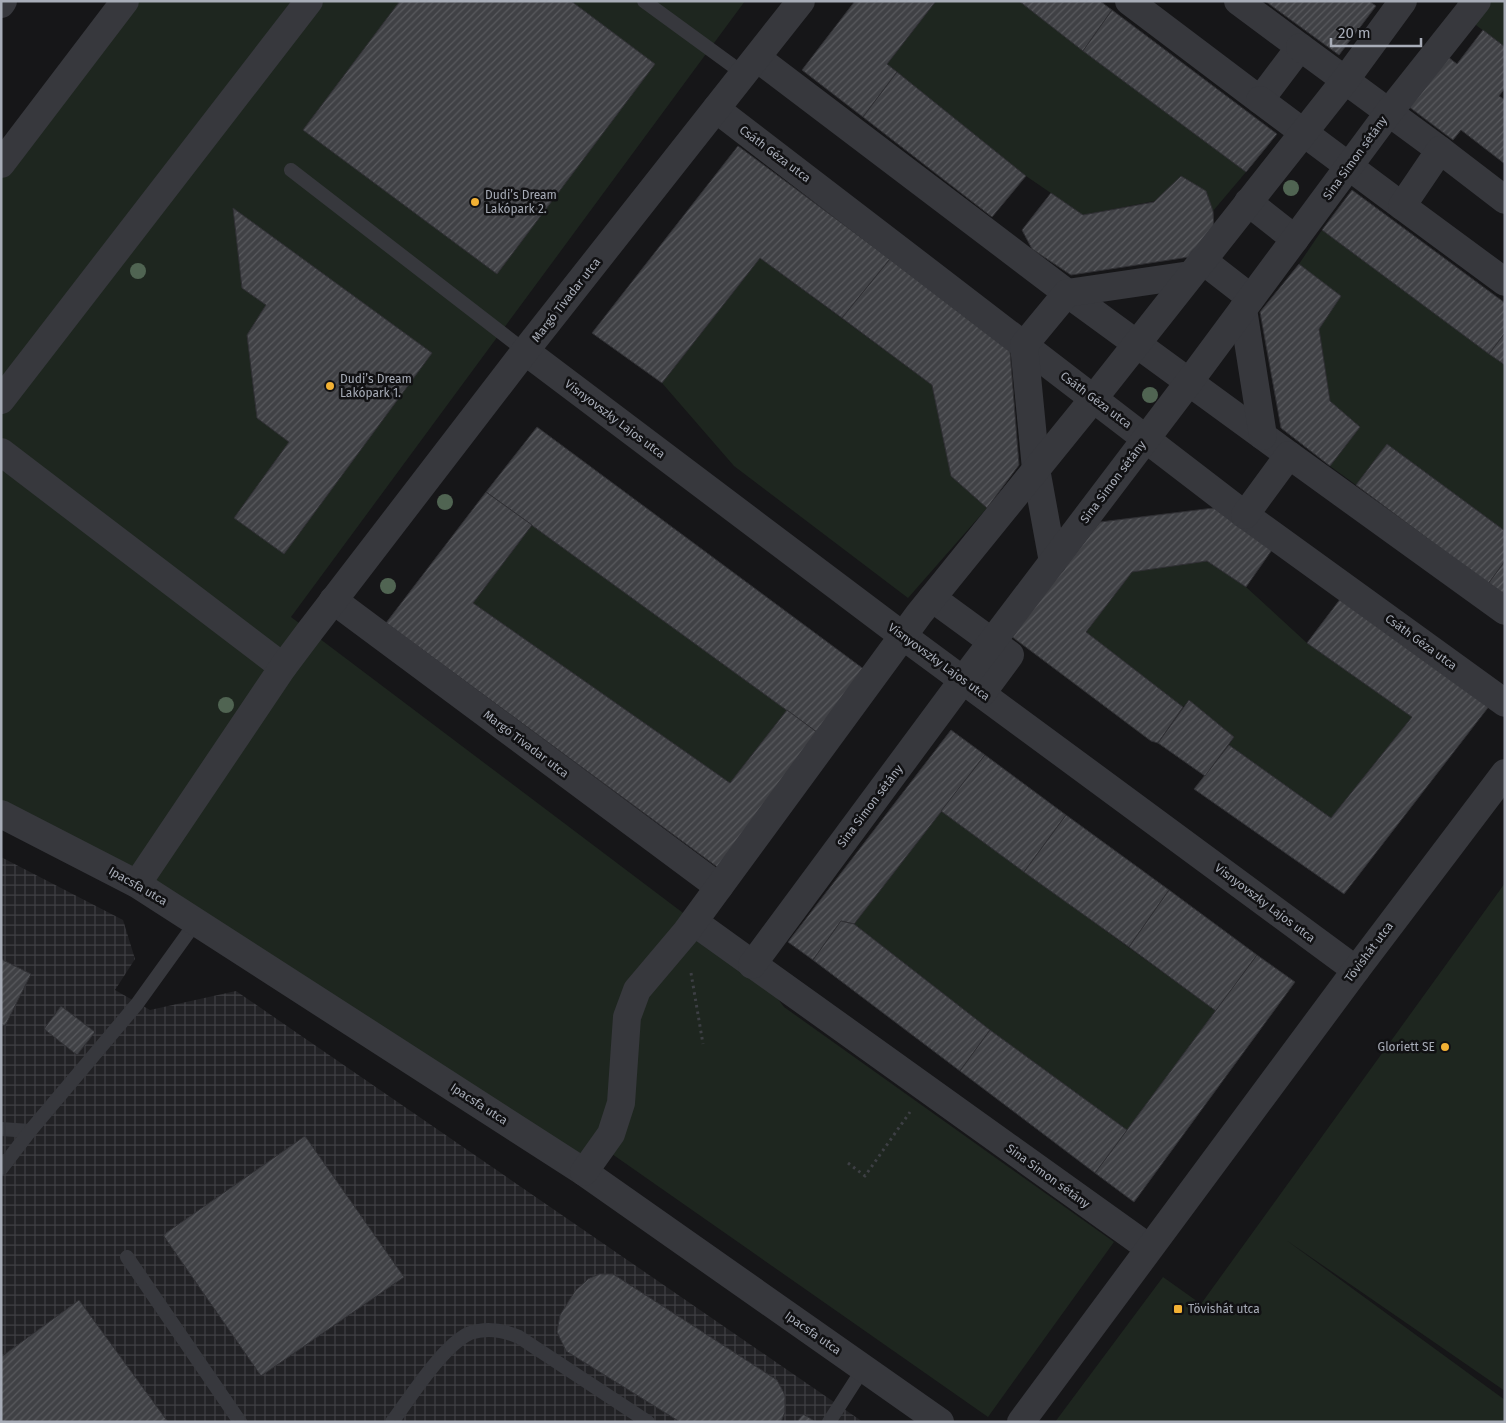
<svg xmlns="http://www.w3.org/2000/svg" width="1506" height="1423" font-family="'Fira Sans',sans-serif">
	<defs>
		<pattern id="industrial-grid" width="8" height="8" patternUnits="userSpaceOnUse" patternTransform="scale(1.25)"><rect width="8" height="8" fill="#222225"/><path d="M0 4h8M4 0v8" fill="none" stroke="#3f3f43"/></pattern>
		<pattern id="building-hatch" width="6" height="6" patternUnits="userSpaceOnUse" patternTransform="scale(1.25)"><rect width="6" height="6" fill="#404145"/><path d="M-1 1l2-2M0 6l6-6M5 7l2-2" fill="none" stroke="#595a5e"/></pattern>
	</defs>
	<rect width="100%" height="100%" fill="#161618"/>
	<polygon fill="url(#industrial-grid)" points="1,857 123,920 135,959 115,990 150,1010 236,991 863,1422 1,1422"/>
	<g fill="#1e261f">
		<polygon points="125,1 745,1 291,617 752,965 784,1007 1114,1242 988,1417 602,1147 584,1172 1,814 1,164"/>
		<polygon points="936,1 1019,1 1246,172 1213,211 1206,191 1083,215 1026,176 887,64"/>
		<polygon points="1456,1 1505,1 1505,47 1464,16"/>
		<polygon points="1322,230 1505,365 1505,531 1387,444 1356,485 1330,466 1360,427 1330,401 1319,329 1340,296 1299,264"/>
		<polygon points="760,258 932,385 951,476 987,508 908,598 734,466 662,383"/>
		<polygon points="532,525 787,710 730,783 473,603"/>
		<polygon points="1207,561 1246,587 1307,643 1412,717 1331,818 1229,745 1234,737 1189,700 1183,707 1086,632 1132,572"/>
		<polygon points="941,811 1216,1011 1127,1130 990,1030 854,924"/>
		<polygon points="1505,883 1505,1391 1286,1240 1505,1400 1505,1422 1055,1422 1163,1277 1201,1304"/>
	</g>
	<g fill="url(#building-hatch)" stroke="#303034">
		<polygon points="400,1 571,1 655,64 497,274 303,130"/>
		<polygon points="855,1 936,1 887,64 897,72 863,117 802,70"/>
		<polygon points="1019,1 1100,1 1112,10 1083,51"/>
		<polygon points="1265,1 1369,1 1376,6 1339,55"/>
		<polygon points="1112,10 1277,134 1246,172 1083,51"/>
		<polygon points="1483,30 1505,47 1505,88 1499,96 1505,100 1505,164 1461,130 1453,140 1404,103 1443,53 1457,64"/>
		<polygon points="897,72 1026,176 992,217 863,117"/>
		<polygon points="738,146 890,259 842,318 760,258 662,383 592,333"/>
		<polygon points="1181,176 1206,191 1213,211 1214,230 1189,257 1071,275 1032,249 1022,230 1051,193 1083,215 1154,202"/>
		<polygon points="1352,190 1505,303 1505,333 1489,354 1322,230"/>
		<polygon points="233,208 432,353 284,554 234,518 289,442 257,418 247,335 266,305 242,288"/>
		<polygon points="890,259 1010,351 1019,465 987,508 951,476 932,385 842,318"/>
		<polygon points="1299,264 1341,296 1319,329 1330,401 1360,427 1330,466 1281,428 1260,312"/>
		<polygon points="1505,333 1505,365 1489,354"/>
		<polygon points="537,427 865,670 818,733 486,492"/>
		<polygon points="1387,444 1505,531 1505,561 1488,584 1356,485"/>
		<polygon points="486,492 532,525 473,603 730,783 787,710 818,733 720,869 386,623"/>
		<polygon points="1214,508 1274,547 1246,587 1207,561 1132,572 1086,632 1183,707 1158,743 1151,741 1011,636 1100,522"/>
		<polygon points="1505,561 1505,596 1488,584"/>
		<polygon points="1341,598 1490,705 1344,894 1194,789 1229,745 1331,818 1412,717 1307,643"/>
		<polygon points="1189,700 1234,737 1205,776 1158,743"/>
		<polygon points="951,730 985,755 854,924 841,921 813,960 788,942"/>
		<polygon points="985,755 1066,815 1024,872 941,811"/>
		<polygon points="1066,815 1169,890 1129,947 1024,872"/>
		<polygon points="1169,890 1257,955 1216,1011 1129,947"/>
		<polygon points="841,921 854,924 990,1030 960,1071 813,960"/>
		<polygon points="1257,955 1295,982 1134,1202 1095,1173"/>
		<polygon points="1,959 31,974 5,1026 1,1024"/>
		<polygon points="61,1006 95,1032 77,1055 44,1029"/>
		<polygon points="990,1030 1127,1130 1095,1173 960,1071"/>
		<polygon points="305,1136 404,1277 261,1376 163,1235"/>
		<polygon points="599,1274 613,1274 777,1380 785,1395 785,1412 781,1422 680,1422 566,1351 557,1332 560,1315 575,1291 588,1279"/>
		<polygon points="79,1300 168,1422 1,1422 1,1357"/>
		<polygon points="803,1414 816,1422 797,1422"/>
	</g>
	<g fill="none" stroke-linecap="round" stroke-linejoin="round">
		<g stroke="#3d3f44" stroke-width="3" stroke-dasharray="2.5 4" stroke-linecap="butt">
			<polyline points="691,973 703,1044"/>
			<polyline points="848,1163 865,1176 910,1112"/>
		</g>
		<g stroke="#37383d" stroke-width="14">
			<polyline points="644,1 744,74"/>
			<polyline points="291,170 525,351"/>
			<polyline points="1,1129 30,1131"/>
			<polyline points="1,1169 30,1131 137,1004 196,922"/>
			<polyline points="127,1257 240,1422"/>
			<path d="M 392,1422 C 410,1398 443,1345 470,1333 C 487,1327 503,1330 519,1337 L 648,1422"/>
			<polyline points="829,1422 863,1369"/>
		</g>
		<g stroke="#37383d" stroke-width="28">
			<polyline points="1129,1 1260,100 1300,47 1238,1"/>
			<polyline points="1,4 3,1"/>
			<polyline points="1300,47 1440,150"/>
			<polyline points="757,58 1067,293 1289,455"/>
			<polyline points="1260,100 1402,206"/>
			<polyline points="716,109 1245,515 1505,703"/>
			<polyline points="1,164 125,1"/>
			<polyline points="1505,200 1440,150 1402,206 1505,282"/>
			<polyline points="1248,202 1295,239"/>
			<polyline points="1202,260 1251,298"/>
			<polyline points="1243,309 1263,436"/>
			<polyline points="525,351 903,636 1356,970"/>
			<polyline points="1,400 309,1"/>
			<polyline points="1,452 283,667"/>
			<polyline points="1245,515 1289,455 1505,611"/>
			<polyline points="1053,562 1036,469 1024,345 1067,293 1190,275"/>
			<polyline points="932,598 1010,655 982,693"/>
			<polyline points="333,600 719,887"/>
			<polyline points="1,814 137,884 584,1172 940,1422"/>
			<polyline points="137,884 283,667 310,631 525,351 801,1"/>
			<polyline points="694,922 1149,1248"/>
			<polyline points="752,965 963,680 1189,382 1389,112 1477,1"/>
			<polyline points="584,1172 611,1134 621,1103 627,1017 637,990 686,932 919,614 1094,398 1346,79 1403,1"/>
			<polyline points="1021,1422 1356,970 1505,773"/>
		</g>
	</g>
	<g fill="#506452">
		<circle cx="1291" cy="188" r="8"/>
		<circle cx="138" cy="271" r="8"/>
		<circle cx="1150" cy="395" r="8"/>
		<circle cx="445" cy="502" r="8"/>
		<circle cx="388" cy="586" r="8"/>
		<circle cx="226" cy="705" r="8"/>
	</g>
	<g fill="#f2b134" stroke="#111113" stroke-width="2">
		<circle cx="475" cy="202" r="5"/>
		<circle cx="330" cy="386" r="5"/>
		<circle cx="1445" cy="1047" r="5"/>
		<rect x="1173" y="1304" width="10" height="10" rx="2.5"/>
	</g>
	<g text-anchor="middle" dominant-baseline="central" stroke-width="5" stroke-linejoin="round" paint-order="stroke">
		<g font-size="12" fill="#a8adb8" stroke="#111113">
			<text transform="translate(775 154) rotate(37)">Csáth Géza utca</text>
			<text transform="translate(1355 158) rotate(-54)">Sina Simon sétány</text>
			<text transform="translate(566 300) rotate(-52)">Margó Tivadar utca</text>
			<text transform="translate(1096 400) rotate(37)">Csáth Géza utca</text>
			<text transform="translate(615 419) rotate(37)">Visnyovszky Lajos utca</text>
			<text transform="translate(1113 482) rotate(-53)">Sina Simon sétány</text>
			<text transform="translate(1421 642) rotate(36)">Csáth Géza utca</text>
			<text transform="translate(939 662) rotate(36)">Visnyovszky Lajos utca</text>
			<text transform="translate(526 744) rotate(37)">Margó Tivadar utca</text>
			<text transform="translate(870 806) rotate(-53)">Sina Simon sétány</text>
			<text transform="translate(138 886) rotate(30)">Ipacsfa utca</text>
			<text transform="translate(1265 903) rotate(37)">Visnyovszky Lajos utca</text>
			<text transform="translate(1369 952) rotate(-53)">Tövishát utca</text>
			<text transform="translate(479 1104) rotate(33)">Ipacsfa utca</text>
			<text transform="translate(1048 1176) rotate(36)">Sina Simon sétány</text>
			<text transform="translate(813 1333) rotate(35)">Ipacsfa utca</text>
		</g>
		<g font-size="12" fill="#a8adb8" stroke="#111113" text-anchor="start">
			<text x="485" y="195">Dudi’s Dream<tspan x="485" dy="14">Lakópark 2.</tspan></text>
			<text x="340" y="379">Dudi’s Dream<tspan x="340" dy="14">Lakópark 1.</tspan></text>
			<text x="1435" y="1047" text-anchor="end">Gloriett SE</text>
			<text x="1188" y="1309">Tövishát utca</text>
		</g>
	</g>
	<rect width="1506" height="1423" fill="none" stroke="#a8adb8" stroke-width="5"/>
	<path d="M1331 38v8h90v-8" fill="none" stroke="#a8adb8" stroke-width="2.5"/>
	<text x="1338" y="38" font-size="15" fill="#a8adb8" stroke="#111113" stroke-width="4" paint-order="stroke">20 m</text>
</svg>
